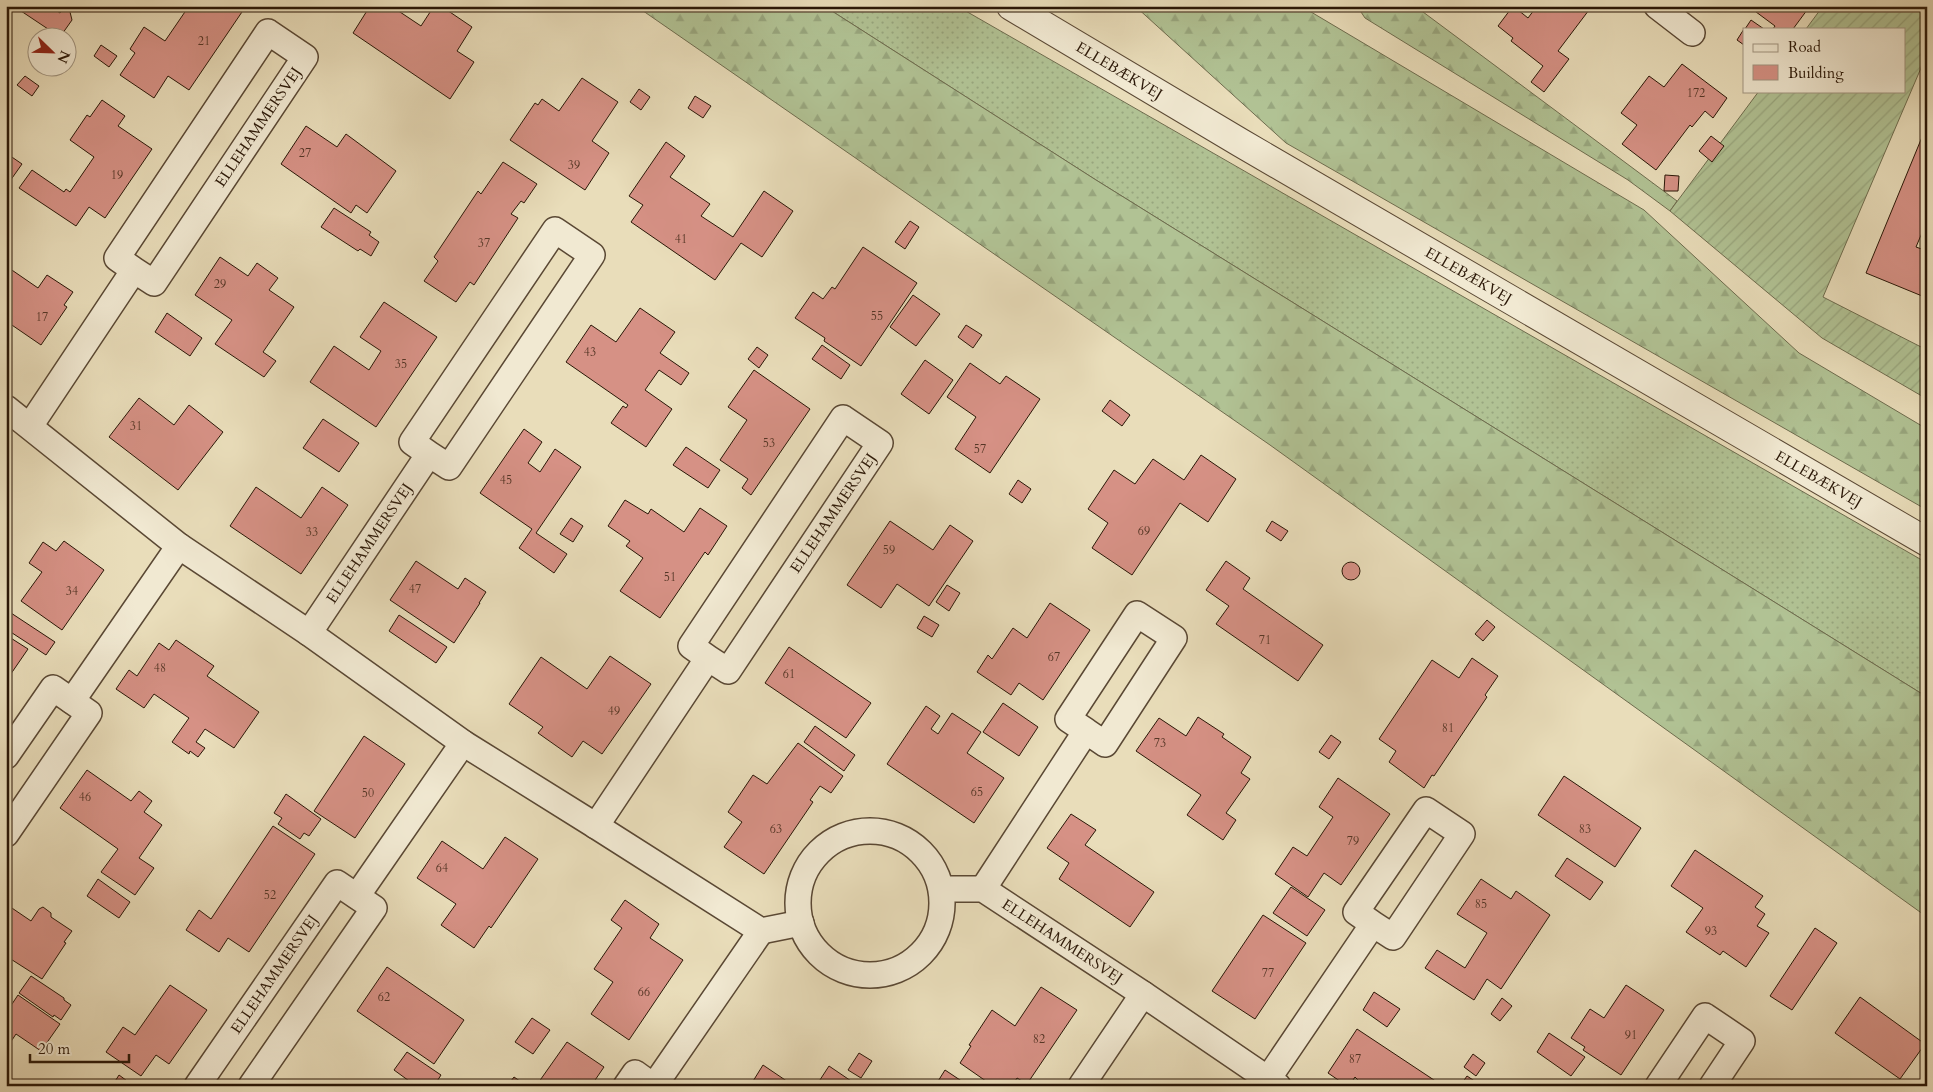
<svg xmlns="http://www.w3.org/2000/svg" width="1933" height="1092" font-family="Cardo,serif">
	<defs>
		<pattern id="grass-dots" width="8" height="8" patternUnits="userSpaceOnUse" patternTransform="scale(1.25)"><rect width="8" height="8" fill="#b1c294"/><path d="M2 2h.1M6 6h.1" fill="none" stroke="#98a67e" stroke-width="1.8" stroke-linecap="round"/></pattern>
		<pattern id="forest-firs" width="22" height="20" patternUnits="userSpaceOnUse" patternTransform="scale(1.25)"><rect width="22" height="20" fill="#b1c294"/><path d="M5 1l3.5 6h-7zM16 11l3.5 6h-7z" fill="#98a67e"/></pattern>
		<pattern id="garden-furrows" width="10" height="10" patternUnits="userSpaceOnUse" patternTransform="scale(1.25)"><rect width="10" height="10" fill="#b1c294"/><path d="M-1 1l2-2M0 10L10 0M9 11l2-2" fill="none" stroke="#98a67e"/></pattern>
	</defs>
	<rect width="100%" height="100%" fill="#e9ddba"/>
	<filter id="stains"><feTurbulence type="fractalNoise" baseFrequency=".004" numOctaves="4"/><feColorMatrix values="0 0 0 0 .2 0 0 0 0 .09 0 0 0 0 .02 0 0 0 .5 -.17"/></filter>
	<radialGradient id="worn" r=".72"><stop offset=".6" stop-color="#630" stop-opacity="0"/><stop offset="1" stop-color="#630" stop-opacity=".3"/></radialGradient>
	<polygon fill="url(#grass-dots)" stroke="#6e6c4e" points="824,6 957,6 1927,563 1927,697 1096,180"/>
	<g fill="url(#forest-firs)" stroke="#6e6c4e">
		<polygon points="636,6 824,6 1096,180 1927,697 1927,917 1270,445"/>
		<polygon points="1135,6 1301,6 1644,210 1799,353 1927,429 1927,510 1286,143"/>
		<polygon points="1357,6 1415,6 1677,201 1670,211 1628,180 1365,18"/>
	</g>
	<polygon fill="url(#garden-furrows)" stroke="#6e6c4e" points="1823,6 1927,6 1927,54 1823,297 1927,350 1927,399 1822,338 1670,211 1759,91 1904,91 1904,29 1806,29"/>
	<g fill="#d69185" stroke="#2a1707">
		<polygon points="50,6 60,13 64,8 70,12 72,20 60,37 15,7"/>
		<polygon points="189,6 240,6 244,9 189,90 168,76 154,98 120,75 135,53 130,49 144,27 165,41"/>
		<polygon points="370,6 391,6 421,26 434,6 441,6 472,27 457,51 474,62 450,99 353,33"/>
		<polygon points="1513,6 1528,18 1537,6 1592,6 1558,51 1569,59 1544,92 1531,82 1543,66 1511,41 1513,38 1498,26"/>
		<polygon points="1748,6 1810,6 1793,29 1773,29 1775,26"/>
		<polygon points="1751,20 1764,29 1745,29"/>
		<polygon points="1744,29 1744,45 1737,40"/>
		<polygon points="101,45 117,56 109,67 94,56"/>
		<polygon points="1682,64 1727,98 1713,118 1705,111 1692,127 1690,125 1656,170 1622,144 1637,125 1621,113 1649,76 1664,87"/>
		<polygon points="25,76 39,86 32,96 17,85"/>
		<polygon points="582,78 618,102 592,141 609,153 585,190 510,140 535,103 538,105 542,99 559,111"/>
		<polygon points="639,89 650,97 641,110 630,102"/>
		<polygon points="695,96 711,106 703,118 688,108"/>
		<polygon points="102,100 125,116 118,126 152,149 105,218 89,207 76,226 19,188 32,170 64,192 66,189 70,192 94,157 70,140 87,115 90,117"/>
		<polygon points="1927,125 1927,221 1916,247 1927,251 1927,298 1866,273"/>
		<polygon points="306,126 337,147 346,134 396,171 367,213 356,205 351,213 281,164"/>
		<polygon points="1711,136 1724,146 1712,162 1699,151"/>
		<polygon points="666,142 685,156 670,177 710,204 701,216 733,237 764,191 793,211 762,257 741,243 715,280 631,222 643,205 629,196"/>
		<polygon points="6,153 22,164 10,181 6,179"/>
		<polygon points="503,162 537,184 524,203 521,201 511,214 518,218 474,285 470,282 456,302 424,281 438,261 434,257 478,191 481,194"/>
		<polygon points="1665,175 1679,176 1678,191 1664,191"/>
		<polygon points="334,208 371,232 369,235 379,242 371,256 360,249 358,251 321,227"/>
		<polygon points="910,221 919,227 905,249 895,242"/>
		<polygon points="863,247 917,283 861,366 824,341 825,338 795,318 813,292 823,299 832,287 835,289"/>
		<polygon points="220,257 248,276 257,263 278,278 269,290 294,307 263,352 276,361 264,377 215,344 232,320 195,295"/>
		<polygon points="6,266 38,288 47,275 73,292 64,305 67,307 41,345 6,321"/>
		<polygon points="913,295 940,314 916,346 890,327"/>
		<polygon points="384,302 437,337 376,427 310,382 334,346 369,370 381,351 360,337"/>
		<polygon points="640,308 675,332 660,353 689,373 681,385 659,370 645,390 672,409 646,447 611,423 623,406 626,408 628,405 566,362 591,325 616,342"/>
		<polygon points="167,313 202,338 190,356 155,332"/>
		<polygon points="966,325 982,335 973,348 958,337"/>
		<polygon points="822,345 850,365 841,379 812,359"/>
		<polygon points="757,347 768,355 759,368 748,359"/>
		<polygon points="925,360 953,380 929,414 901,394"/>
		<polygon points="970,363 1000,384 1006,376 1040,399 990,473 955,449 976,417 947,397"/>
		<polygon points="754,370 810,409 751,495 742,488 748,479 720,460 747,420 728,407"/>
		<polygon points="139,398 174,425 189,405 223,432 178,490 109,437"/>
		<polygon points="1110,400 1130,415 1122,426 1102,411"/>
		<polygon points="323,419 359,443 339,472 303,448"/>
		<polygon points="524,429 542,442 528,463 540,472 555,449 581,467 536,533 567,554 554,573 519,548 532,529 480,493"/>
		<polygon points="686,447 720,470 708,488 673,465"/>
		<polygon points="1201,455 1236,479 1208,522 1180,503 1132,575 1092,548 1108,523 1088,509 1114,470 1135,484 1153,459 1184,480"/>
		<polygon points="1018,480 1031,489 1022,503 1009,494"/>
		<polygon points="256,487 301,518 322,487 348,505 301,574 230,526"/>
		<polygon points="625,500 648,514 651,509 684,532 700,508 727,526 708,555 705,552 660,618 620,591 643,558 626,546 630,541 608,526"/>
		<polygon points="571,518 583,526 573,542 560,534"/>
		<polygon points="890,521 933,550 950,525 973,541 929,606 897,584 881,608 847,585"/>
		<polygon points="1272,521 1288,531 1281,541 1266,531"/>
		<polygon points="64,541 104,570 62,630 21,601 42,572 29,563 43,542 56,551"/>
		<polygon points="416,561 458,589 465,578 486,592 479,603 480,603 454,643 390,600"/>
		<polygon points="1226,561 1250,578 1243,589 1323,645 1298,681 1216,624 1229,606 1206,590"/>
		<circle cx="1351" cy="571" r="9"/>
		<polygon points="947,585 960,593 949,611 936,602"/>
		<polygon points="1050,603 1090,630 1043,700 1019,683 1011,695 977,672 988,655 992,659 1013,628 1027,638"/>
		<polygon points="11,613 55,642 46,655 6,629 6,620"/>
		<polygon points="399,615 447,647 436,663 389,631"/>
		<polygon points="924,616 939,625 932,637 917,628"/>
		<polygon points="1487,620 1495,627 1483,641 1475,634"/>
		<polygon points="6,635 28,649 6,681"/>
		<polygon points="176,640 214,666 207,676 259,712 234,748 205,729 196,742 205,748 198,757 190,751 189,754 172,742 189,718 154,694 144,708 116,689 129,670 137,676 159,643 169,650"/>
		<polygon points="789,647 871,703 846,738 765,683"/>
		<polygon points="610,656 651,684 602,754 583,741 572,757 538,733 543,727 509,704 541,657 587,689"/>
		<polygon points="1472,658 1498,676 1485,695 1487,697 1434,776 1432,775 1424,788 1389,762 1396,751 1379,739 1432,660 1459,678"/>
		<polygon points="1003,703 1038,727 1019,756 983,732"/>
		<polygon points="926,706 940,716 931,729 938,734 952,713 981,732 967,753 1004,778 974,823 887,764"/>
		<polygon points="1198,717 1224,734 1222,737 1251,757 1241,773 1250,779 1226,813 1236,820 1223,840 1187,815 1201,795 1136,751 1159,718 1186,736"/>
		<polygon points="815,726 855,755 844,771 804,742"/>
		<polygon points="1331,735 1341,742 1329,759 1319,752"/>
		<polygon points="364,736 405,764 355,838 314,811"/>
		<polygon points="798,743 843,776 831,793 820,786 810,800 813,802 764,874 724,847 742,822 728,812 753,775 767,784"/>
		<polygon points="87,770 131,801 139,791 152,801 144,812 162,825 139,858 154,868 135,895 101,872 118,849 60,808"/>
		<polygon points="1564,776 1641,828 1615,867 1538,815"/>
		<polygon points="1338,778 1390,814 1341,885 1324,873 1308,897 1275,874 1293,847 1307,856 1333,817 1319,807"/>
		<polygon points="286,794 321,819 309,836 304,833 300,839 278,824 282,818 274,813"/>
		<polygon points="1071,814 1096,830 1085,845 1154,892 1130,927 1059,879 1069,863 1047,848"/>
		<polygon points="273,826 315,854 249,952 228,938 219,952 186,930 199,910 211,919"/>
		<polygon points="505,837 538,859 491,928 489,926 474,948 441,925 456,904 417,878 442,841 483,869"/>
		<polygon points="1695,850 1763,896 1755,907 1765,914 1757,926 1769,933 1746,967 1723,951 1720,955 1686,932 1703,908 1671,886"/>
		<polygon points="1567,858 1603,882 1590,900 1555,876"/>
		<polygon points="98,879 130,902 119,918 87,896"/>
		<polygon points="1481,879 1511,899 1516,891 1550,915 1501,989 1487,979 1474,1000 1425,968 1437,950 1465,968 1487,933 1457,914"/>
		<polygon points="1291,887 1325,910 1307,936 1273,913"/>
		<polygon points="625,900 659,924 650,938 683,960 629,1040 591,1014 613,982 594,969 622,928 611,920"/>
		<polygon points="6,904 31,921 39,909 43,907 51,913 51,917 72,931 64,942 66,943 42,979 6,956"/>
		<polygon points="1263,915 1306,943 1255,1019 1212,991"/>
		<polygon points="1815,928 1837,943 1792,1010 1770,996"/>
		<polygon points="387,967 464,1020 434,1064 357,1011"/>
		<polygon points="31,976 64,998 64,1000 71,1005 61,1020 54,1015 53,1017 19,993"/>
		<polygon points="170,985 207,1010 169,1064 156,1055 141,1076 106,1052 123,1027 135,1035"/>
		<polygon points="1626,985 1664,1010 1621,1075 1583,1050 1585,1047 1571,1038 1590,1009 1604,1018"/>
		<polygon points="1041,987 1077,1010 1027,1084 1017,1078 1012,1086 993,1086 960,1063 971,1046 969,1045 992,1010 1015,1026"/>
		<polygon points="1374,992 1400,1009 1387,1027 1363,1010"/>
		<polygon points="18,995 60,1024 41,1051 16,1034 6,1049 6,1013"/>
		<polygon points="1860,997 1925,1044 1900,1079 1835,1033"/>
		<polygon points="1502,998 1512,1006 1500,1021 1491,1014"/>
		<polygon points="532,1018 550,1030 533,1054 515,1042"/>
		<polygon points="1357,1029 1443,1086 1363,1086 1357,1082 1358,1080 1355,1077 1349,1086 1347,1086 1328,1073"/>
		<polygon points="1549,1033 1585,1057 1571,1076 1537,1052"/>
		<polygon points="567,1042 604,1067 591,1086 536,1086"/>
		<polygon points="407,1052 441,1075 434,1086 416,1086 394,1070"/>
		<polygon points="859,1053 872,1061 861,1078 848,1070"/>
		<polygon points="1473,1054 1485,1063 1476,1076 1464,1067"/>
		<polygon points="763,1065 794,1086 750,1086"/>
		<polygon points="829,1066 857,1085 856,1086 816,1086"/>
		<polygon points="945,1070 969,1086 935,1086"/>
		<polygon points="119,1075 134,1086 112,1086"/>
		<polygon points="1467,1076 1476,1082 1473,1086 1460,1086"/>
		<polygon points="514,1077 527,1086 507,1086"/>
	</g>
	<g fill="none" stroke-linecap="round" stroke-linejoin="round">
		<defs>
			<g id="minor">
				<polyline points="1657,6 1692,33"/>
				<polyline points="6,408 179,546 309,633 463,743 596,826 761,931 801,923"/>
				<polyline points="30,426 134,270 117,258 268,32 305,57 154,283 134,270"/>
				<path id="s1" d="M 309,633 L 429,454 L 412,442 L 555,230 L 592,255 L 449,467 L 429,454"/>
				<polyline points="72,701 179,546"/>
				<polyline points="6,756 53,688 89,713 6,834"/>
				<polyline points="596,826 708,658 691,646 843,418 880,443 728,671 708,658"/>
				<circle cx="870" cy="903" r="72"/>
				<path id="s2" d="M 942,889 L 983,889 L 1143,994 L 1278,1086"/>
				<polyline points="983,889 1086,731 1068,719 1137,614 1174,638 1105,744 1086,731"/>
				<polyline points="357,896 463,743"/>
				<polyline points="1268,1079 1373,924 1356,912 1426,810 1462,834 1393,937 1373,924"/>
				<path id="s3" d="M 197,1086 L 337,883 L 374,908 L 251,1086"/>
				<polyline points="626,1086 635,1073 653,1086"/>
				<polyline points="654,1086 761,931"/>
				<polyline points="1081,1086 1143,994"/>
				<polyline points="1658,1086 1705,1016 1742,1041 1712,1086"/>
			</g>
			<g id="tertiary">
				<path id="s4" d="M 1011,6 L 1241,143 L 1927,542"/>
			</g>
		</defs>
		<use href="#minor" stroke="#5a4834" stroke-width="28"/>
		<use href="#tertiary" stroke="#5a4834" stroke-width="30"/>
		<use href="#minor" stroke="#f1e9d2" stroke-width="25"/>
		<use href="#tertiary" stroke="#f1e9d2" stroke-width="28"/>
	</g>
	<g text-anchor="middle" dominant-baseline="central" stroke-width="5" stroke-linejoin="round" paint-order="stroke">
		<g font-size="12" fill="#553626">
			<text x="204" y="41">21</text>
			<text x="1696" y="93">172</text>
			<text x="305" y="153">27</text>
			<text x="574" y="165">39</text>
			<text x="117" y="175">19</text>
			<text x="681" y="239">41</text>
			<text x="484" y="243">37</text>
			<text x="220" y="284">29</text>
			<text x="877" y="316">55</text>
			<text x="42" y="317">17</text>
			<text x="590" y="352">43</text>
			<text x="401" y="364">35</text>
			<text x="136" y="426">31</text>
			<text x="769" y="443">53</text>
			<text x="980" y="449">57</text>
			<text x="506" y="480">45</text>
			<text x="1144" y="531">69</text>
			<text x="312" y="532">33</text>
			<text x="889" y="550">59</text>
			<text x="670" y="577">51</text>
			<text x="415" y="589">47</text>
			<text x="72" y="591">34</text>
			<text x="1265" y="640">71</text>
			<text x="1054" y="657">67</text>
			<text x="160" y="668">48</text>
			<text x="789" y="674">61</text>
			<text x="614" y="711">49</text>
			<text x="1448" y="728">81</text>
			<text x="1160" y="743">73</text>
			<text x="977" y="792">65</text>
			<text x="368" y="793">50</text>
			<text x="85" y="797">46</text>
			<text x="776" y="829">63</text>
			<text x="1585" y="829">83</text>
			<text x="1353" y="841">79</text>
			<text x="442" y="868">64</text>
			<text x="270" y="895">52</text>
			<text x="1481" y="904">85</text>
			<text x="1711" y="931">93</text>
			<text x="1268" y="973">77</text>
			<text x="644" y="992">66</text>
			<text x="384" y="997">62</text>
			<text x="1631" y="1035">91</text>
			<text x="1039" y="1039">82</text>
			<text x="1355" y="1059">87</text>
		</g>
		<g font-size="15" fill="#2a1707" stroke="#f1e9d2">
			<text stroke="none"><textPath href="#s4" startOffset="126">ELLEBÆKVEJ</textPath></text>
			<text transform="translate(258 127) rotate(-56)">ELLEHAMMERSVEJ</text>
			<text stroke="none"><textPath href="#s4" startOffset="531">ELLEBÆKVEJ</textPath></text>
			<text stroke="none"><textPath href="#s4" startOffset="936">ELLEBÆKVEJ</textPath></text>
			<text transform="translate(833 513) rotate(-56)">ELLEHAMMERSVEJ</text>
			<text stroke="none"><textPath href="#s1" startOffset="108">ELLEHAMMERSVEJ</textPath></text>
			<text stroke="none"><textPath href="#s2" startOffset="136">ELLEHAMMERSVEJ</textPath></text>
			<text stroke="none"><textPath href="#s3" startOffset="136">ELLEHAMMERSVEJ</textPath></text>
		</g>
	</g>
	<rect width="1933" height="1092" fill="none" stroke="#e9ddba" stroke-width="25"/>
	<rect x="8" y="8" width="1918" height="1077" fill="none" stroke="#2a1707" stroke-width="2.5"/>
	<rect x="12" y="12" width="1908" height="1067" fill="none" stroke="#2a1707"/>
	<rect x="1743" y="28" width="162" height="65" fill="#f1e9d2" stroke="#a19581"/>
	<rect x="1753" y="44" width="25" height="8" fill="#f1e9d2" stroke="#a19581"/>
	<text x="1788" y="52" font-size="15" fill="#2a1707">Road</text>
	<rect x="1753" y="65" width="25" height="15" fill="#d69185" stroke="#a19581"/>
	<text x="1788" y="78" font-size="15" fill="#2a1707">Building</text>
	<g transform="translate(52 52) rotate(113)"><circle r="24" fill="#f1e9d2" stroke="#a19581"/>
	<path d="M0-4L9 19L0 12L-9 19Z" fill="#8f2418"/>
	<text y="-8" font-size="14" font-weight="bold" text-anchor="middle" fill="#2a1707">N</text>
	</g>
	<path d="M30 1054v8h99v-8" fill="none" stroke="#2a1707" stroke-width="2.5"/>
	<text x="38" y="1054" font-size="15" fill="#2a1707" stroke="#f1e9d2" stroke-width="4" paint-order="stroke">20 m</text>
	<rect width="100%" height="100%" filter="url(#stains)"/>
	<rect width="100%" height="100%" fill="url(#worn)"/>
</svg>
